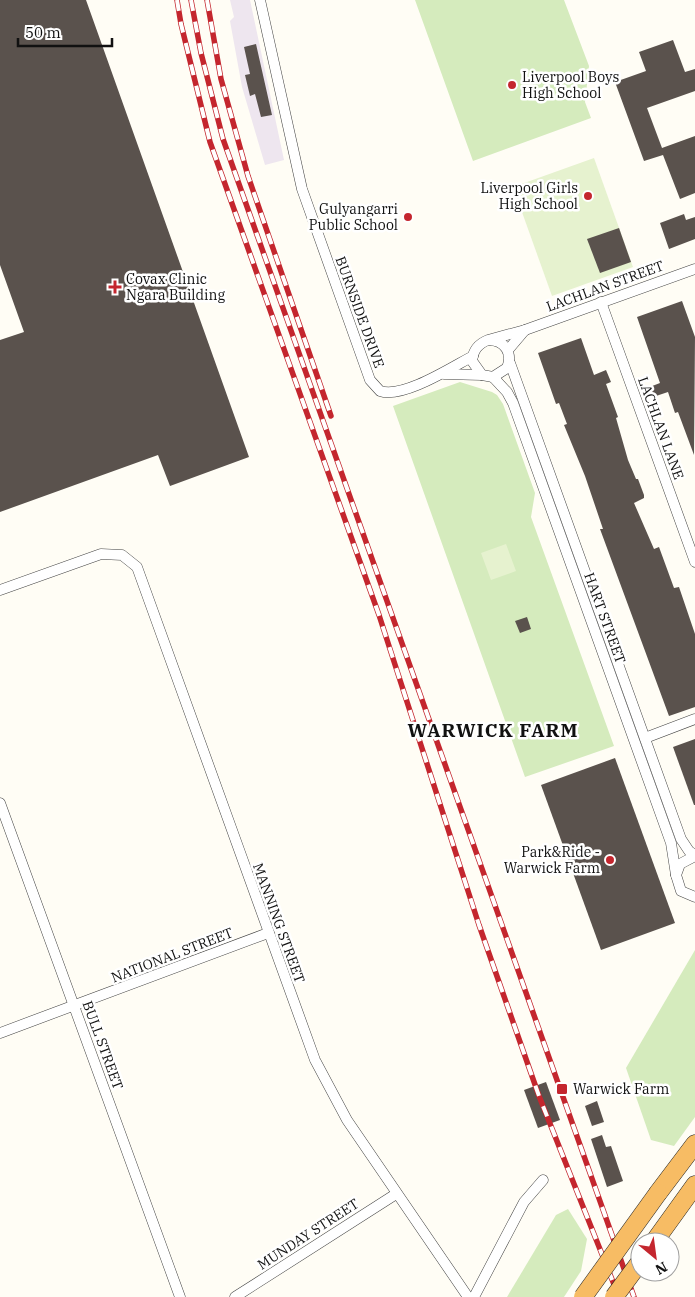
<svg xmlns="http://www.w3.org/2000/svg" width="695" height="1297" font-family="'IBM Plex Serif',serif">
	<rect width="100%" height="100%" fill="#fffdf5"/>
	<polygon fill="#eee6ef" points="230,0 250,0 284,160 265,165 242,87 230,21 234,17"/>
	<g fill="#d5ebbd">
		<polygon points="415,0 564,0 589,66 585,102 591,118 473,161"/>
		<polygon points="460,382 492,392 497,395 503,404 535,493 531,517 614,746 525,777 393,406"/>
		<polygon points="695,950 695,1117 674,1146 651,1140 626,1068"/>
		<polygon points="568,1209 587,1239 581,1271 564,1297 507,1297 556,1215"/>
	</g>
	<g fill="#e6f2cf">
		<polygon points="594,158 633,267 552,296 513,187"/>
		<polygon points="506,544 516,571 491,580 481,553"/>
	</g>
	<g fill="#5a524d">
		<polygon points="0,0 86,0 249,457 170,486 158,455 0,512 0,340 24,332 0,265"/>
		<polygon points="673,40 685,72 695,69 695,91 647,108 662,148 695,136 695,193 680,199 663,155 644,161 615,82 646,71 639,52"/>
		<polygon points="256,44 272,115 261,117 255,94 250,96 245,75 250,74 244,47"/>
		<polygon points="684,214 686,220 695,217 695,239 669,249 660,223"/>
		<polygon points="619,228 631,262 600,273 587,239"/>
		<polygon points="682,301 695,337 694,455 678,412 675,413 668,392 650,398 647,388 660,383 637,317"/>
		<polygon points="581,338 594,375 606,370 611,382 606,384 618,417 616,418 628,460 636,479 638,479 644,495 644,498 634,503 654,549 659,547 674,588 679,587 695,634 695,707 669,716 600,529 603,529 585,476 564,425 567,424 559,403 556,404 538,353"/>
		<polygon points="527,617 531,629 520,633 515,621"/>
		<polygon points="695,739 695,805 694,805 673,747"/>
		<polygon points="615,758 675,923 601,950 541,785"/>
		<polygon points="546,1082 560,1120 538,1128 524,1090"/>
		<polygon points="597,1101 604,1122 592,1126 585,1106"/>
		<polygon points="602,1135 606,1147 611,1146 623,1181 607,1187 591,1139"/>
	</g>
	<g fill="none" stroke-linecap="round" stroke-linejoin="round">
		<defs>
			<g id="minor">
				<path d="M 260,0 L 302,189 L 370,380 L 380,391 C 403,399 452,367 473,356"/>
				<polyline points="601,302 695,562"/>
				<path d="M 488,340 C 505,340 513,353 507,368 L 493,377 L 482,375 L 472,361 C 473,350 478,344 488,340 L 525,330 L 695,269"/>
				<polyline points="508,350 525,330"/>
				<polyline points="510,363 681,839 689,851 695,855"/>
				<polyline points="444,374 482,375"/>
				<polyline points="493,377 507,392 513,403 671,843 676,875"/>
				<polyline points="0,590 101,554 122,555 137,567 315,1060 347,1120 468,1297"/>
				<polyline points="645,738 695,719"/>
				<polyline points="0,803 180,1297"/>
				<polyline points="695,856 680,864 676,875 681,891 695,897"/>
				<polyline points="0,1033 268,933"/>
				<polyline points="235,1297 396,1194"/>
				<polyline points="474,1297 524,1202 543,1180"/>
			</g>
			<g id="trunk">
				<polyline points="658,1193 695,1144"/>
				<polyline points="654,1242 695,1185"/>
			</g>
		</defs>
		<use href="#minor" stroke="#444" stroke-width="11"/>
		<use href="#trunk" stroke="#222" stroke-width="19"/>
		<use href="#minor" stroke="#fff" stroke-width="10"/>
		<use href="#trunk" stroke="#f7bc64" stroke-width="18"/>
		<defs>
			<g id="rail">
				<polyline points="177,0 181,24 210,142 379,615 479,925 539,1096 619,1297"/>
				<polyline points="191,0 201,53 223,139 634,1297"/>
				<polyline points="207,0 221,79 248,176 331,416"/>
			</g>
		</defs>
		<use href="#rail" stroke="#c4262e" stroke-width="5.5"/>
		<use href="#rail" stroke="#fff" stroke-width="4" stroke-dasharray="11" stroke-linecap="butt"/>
		<defs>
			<g id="trunk-bridge">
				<polyline points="583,1297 658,1193"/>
				<polyline points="614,1297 640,1262"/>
			</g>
		</defs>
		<use href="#trunk-bridge" stroke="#222" stroke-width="19" stroke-linecap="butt"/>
		<use href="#trunk-bridge" stroke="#f7bc64" stroke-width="18"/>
	</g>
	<g fill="#c4262e" stroke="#fff" stroke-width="2">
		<circle cx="512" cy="85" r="5"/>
		<circle cx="588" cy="196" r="5"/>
		<circle cx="408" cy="217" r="5"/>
		<path d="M112.5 279.5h5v5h5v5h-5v5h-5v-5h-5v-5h5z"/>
		<circle cx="610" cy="860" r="5"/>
		<rect x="556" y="1083" width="12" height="12" rx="2.5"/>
	</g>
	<g text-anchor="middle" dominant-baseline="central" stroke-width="5" stroke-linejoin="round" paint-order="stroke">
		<g font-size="14" fill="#111" stroke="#fff" text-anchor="start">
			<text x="522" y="77">Liverpool Boys<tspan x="522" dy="16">High School</tspan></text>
			<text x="578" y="188" text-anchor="end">Liverpool Girls<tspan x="578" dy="16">High School</tspan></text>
			<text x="398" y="209" text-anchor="end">Gulyangarri<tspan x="398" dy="16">Public School</tspan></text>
			<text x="126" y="279">Covax Clinic<tspan x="126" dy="16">Ngara Building</tspan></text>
			<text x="600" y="852" text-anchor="end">Park&amp;Ride -<tspan x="600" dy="16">Warwick Farm</tspan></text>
			<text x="573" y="1089">Warwick Farm</text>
		</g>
		<g font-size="14" fill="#111" stroke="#fff">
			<text transform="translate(605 286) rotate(-20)">LACHLAN STREET</text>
			<text transform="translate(360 312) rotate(70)">BURNSIDE DRIVE</text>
			<text transform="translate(661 428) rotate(70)">LACHLAN LANE</text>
			<text transform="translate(605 618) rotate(70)">HART STREET</text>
			<text transform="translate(279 923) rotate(70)">MANNING STREET</text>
			<text transform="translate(172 955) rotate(-21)">NATIONAL STREET</text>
			<text transform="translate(103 1045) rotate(70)">BULL STREET</text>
			<text transform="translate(308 1234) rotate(-33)">MUNDAY STREET</text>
		</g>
		<g font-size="19" font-weight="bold" letter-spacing="1" fill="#111" stroke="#fff">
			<text x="493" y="730">WARWICK FARM</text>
		</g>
	</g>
	<g transform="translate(655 1257) rotate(151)"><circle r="24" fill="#ffffff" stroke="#a0a0a0"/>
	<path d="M0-4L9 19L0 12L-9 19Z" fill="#c4262e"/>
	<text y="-8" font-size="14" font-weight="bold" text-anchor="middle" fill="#111111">N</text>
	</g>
	<path d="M18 38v8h94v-8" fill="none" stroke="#111111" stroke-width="2.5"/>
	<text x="25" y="38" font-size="15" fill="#111111" stroke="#ffffff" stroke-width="4" paint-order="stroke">50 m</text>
</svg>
